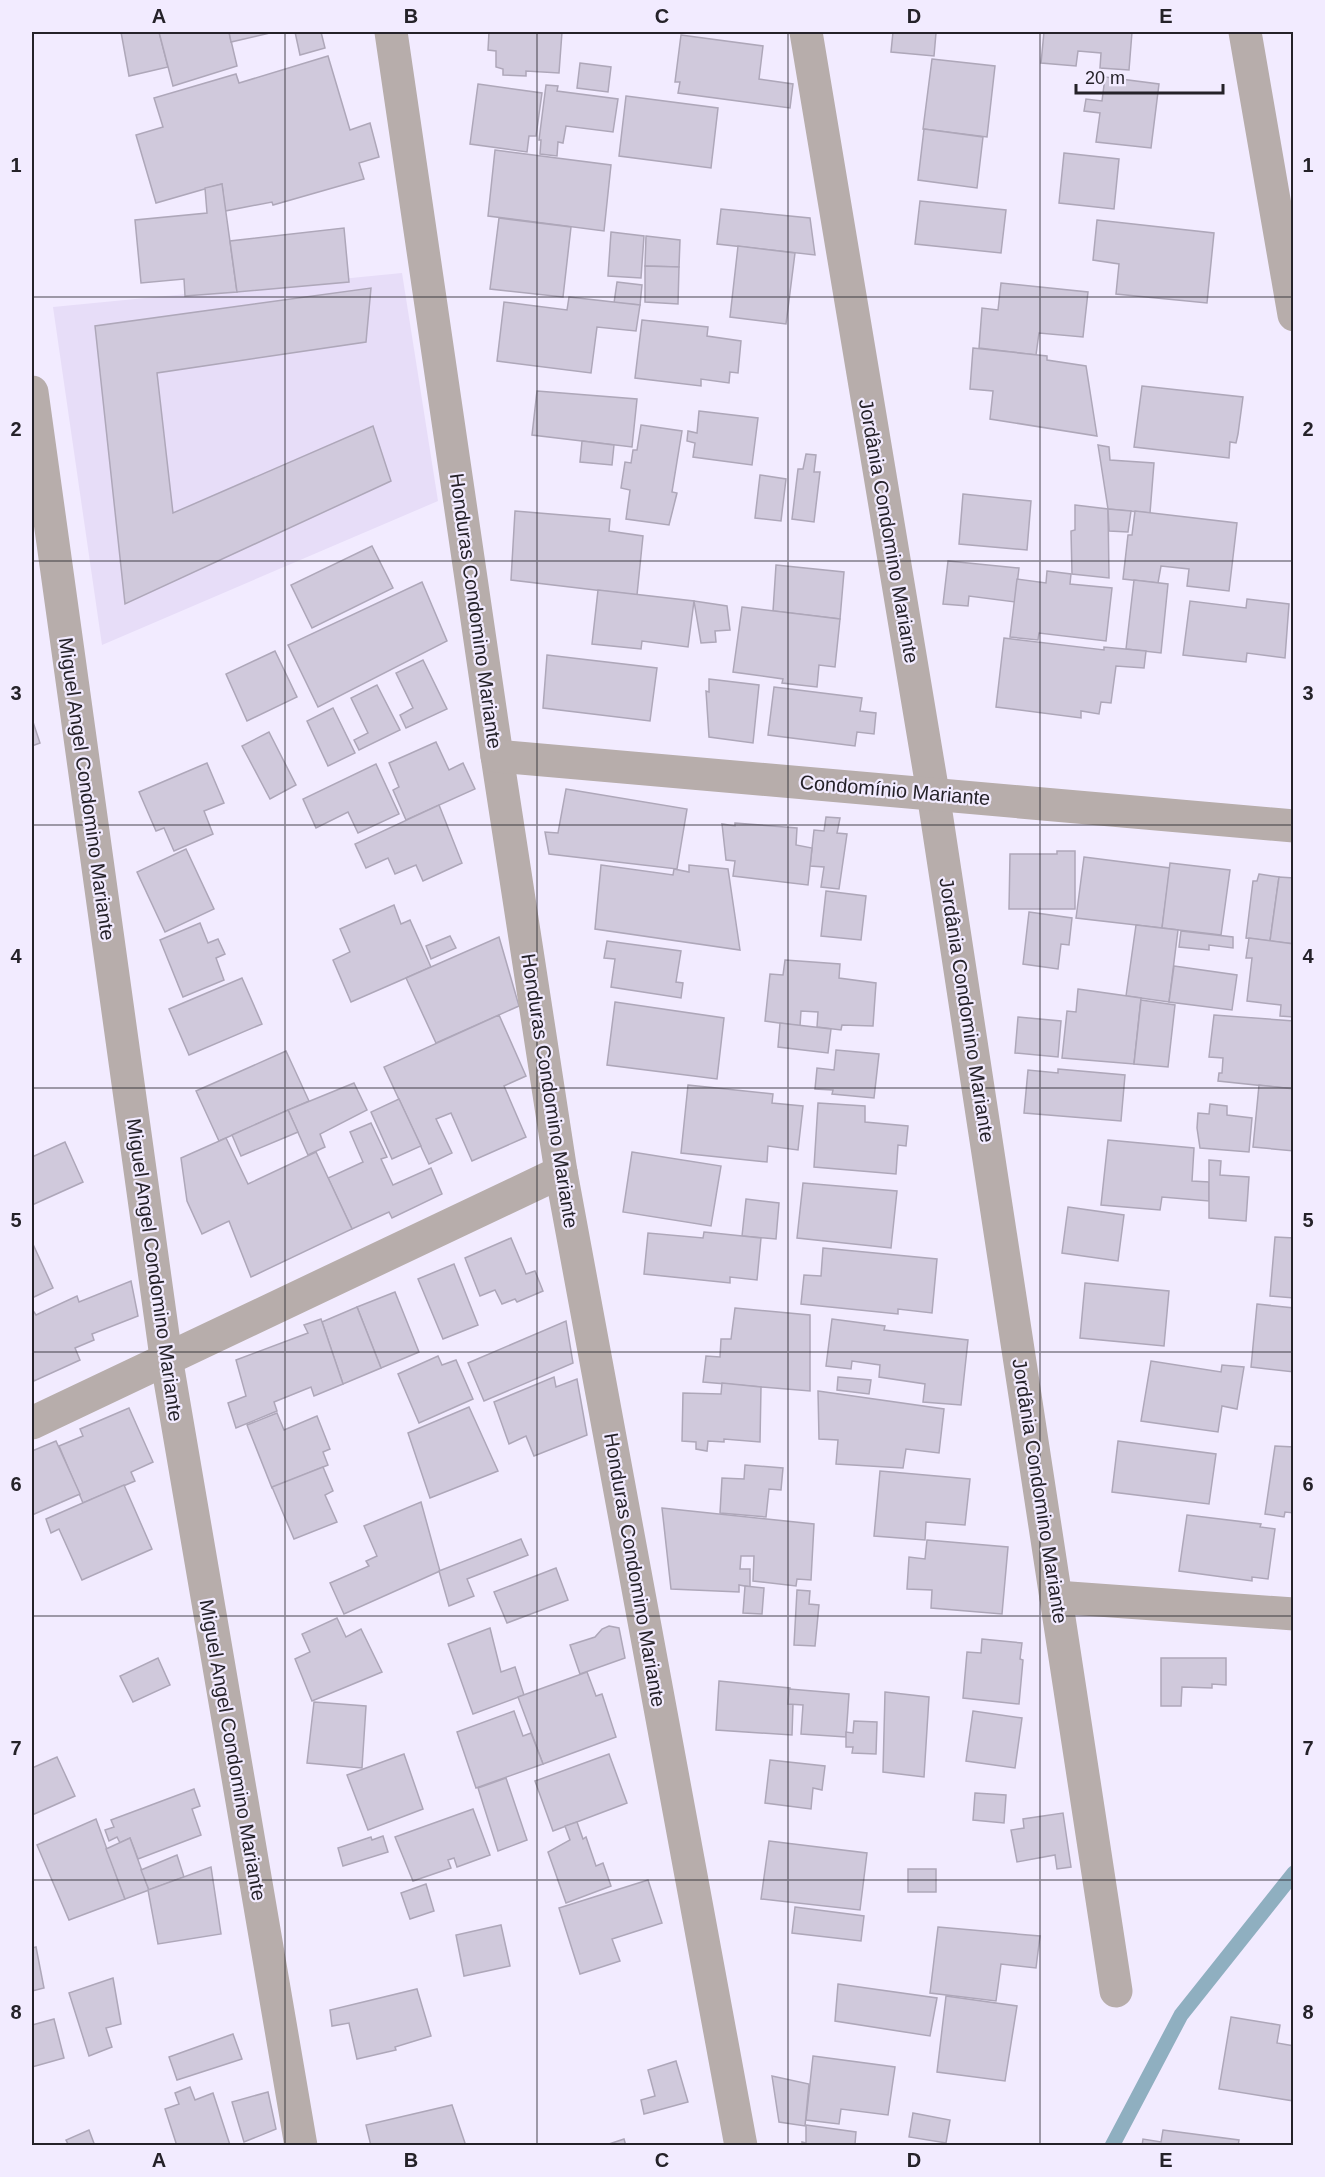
<svg xmlns="http://www.w3.org/2000/svg" width="1325" height="2177" font-family="Arial,sans-serif">
	<rect width="100%" height="100%" fill="#f2ebff"/>
	<polygon fill="#e7ddf8" points="402,273 438,501 102,645 53,307"/>
	<g fill="none" stroke-linecap="round" stroke-linejoin="round">
		<polyline stroke="#8fafc0" stroke-width="15" points="1112,2146 1181,2015 1294,1873"/>
	</g>
	<g fill="#d0c9dc" stroke="#aea7b9" stroke-width="1.5">
		<polygon points="121,32 159,32 168,67 129,76"/>
		<polygon points="159,32 229,32 237,66 173,86"/>
		<polygon points="229,32 274,32 231,42"/>
		<polygon points="295,32 325,32 321,32 325,48 300,55"/>
		<polygon points="489,32 562,32 559,73 526,71 526,76 503,75 503,69 496,67 496,51 488,50"/>
		<polygon points="893,32 936,33 934,56 891,52"/>
		<polygon points="1044,32 1132,32 1129,70 1100,68 1101,53 1078,51 1076,66 1041,63"/>
		<polygon points="681,35 763,46 759,79 793,84 790,108 678,93 680,82 675,82"/>
		<polygon points="328,56 350,130 370,123 379,157 359,163 364,179 273,205 272,202 225,211 222,184 156,203 136,135 163,127 154,98 236,74 239,83"/>
		<polygon points="932,59 995,66 987,137 923,129"/>
		<polygon points="580,63 611,67 608,92 577,88"/>
		<polygon points="1105,77 1159,84 1151,148 1096,142 1100,113 1084,111 1086,99 1102,101"/>
		<polygon points="478,84 542,93 536,136 529,136 527,152 470,144"/>
		<polygon points="546,85 558,86 557,91 618,99 613,132 566,126 563,143 558,142 557,156 540,154 541,140 539,140"/>
		<polygon points="626,96 718,108 711,168 619,156"/>
		<polygon points="924,129 983,137 977,188 918,180"/>
		<polygon points="495,150 611,165 604,231 488,216"/>
		<polygon points="1064,153 1119,159 1114,209 1059,203"/>
		<polygon points="222,184 237,292 185,296 184,279 141,283 135,220 207,213 205,188"/>
		<polygon points="920,201 1006,210 1001,253 915,244"/>
		<polygon points="721,209 810,218 815,255 717,244"/>
		<polygon points="499,218 571,227 563,297 490,289"/>
		<polygon points="1097,220 1214,233 1207,303 1116,294 1119,264 1093,260"/>
		<polygon points="344,228 349,282 237,292 230,241"/>
		<polygon points="611,232 644,236 641,278 608,276"/>
		<polygon points="646,236 680,240 679,267 645,266"/>
		<polygon points="738,246 795,253 786,324 730,317"/>
		<polygon points="645,266 679,267 678,304 645,302"/>
		<polygon points="617,282 642,285 640,305 614,303"/>
		<polygon points="1001,283 1088,292 1083,337 1039,333 1036,355 979,348 982,308 998,310"/>
		<polygon points="371,288 366,342 157,373 173,513 373,426 391,481 125,604 95,326"/>
		<polygon points="569,297 640,305 636,331 597,327 591,373 497,361 504,302 567,310"/>
		<polygon points="642,320 708,327 707,336 741,341 738,373 730,372 729,383 701,379 701,386 635,378"/>
		<polygon points="973,348 1047,356 1047,360 1086,366 1097,436 990,419 993,391 970,389"/>
		<polygon points="1142,386 1243,397 1238,434 1236,443 1230,442 1229,458 1134,447"/>
		<polygon points="537,391 637,399 632,447 532,435"/>
		<polygon points="699,411 758,418 752,465 693,457 695,443 687,441 688,431 697,433"/>
		<polygon points="641,425 682,431 672,492 677,493 669,525 626,519 630,490 621,488 625,462 631,463 633,450 637,450"/>
		<polygon points="582,441 614,445 612,465 580,462"/>
		<polygon points="1098,445 1109,447 1110,460 1154,463 1150,513 1108,509"/>
		<polygon points="806,454 816,455 814,472 820,472 814,522 792,519 798,469 803,469"/>
		<polygon points="760,475 786,479 781,521 755,518"/>
		<polygon points="963,494 1031,501 1027,550 959,544"/>
		<polygon points="1075,505 1108,509 1109,578 1072,574 1071,531 1075,530"/>
		<polygon points="1108,509 1131,511 1128,532 1109,531"/>
		<polygon points="515,511 610,519 609,531 643,536 637,595 511,580"/>
		<polygon points="1135,511 1237,523 1229,591 1187,586 1189,569 1161,566 1158,583 1123,579 1128,535 1132,535"/>
		<polygon points="372,546 393,588 312,628 291,585"/>
		<polygon points="948,561 1019,568 1015,602 969,596 968,606 943,604"/>
		<polygon points="776,565 844,572 840,619 773,611"/>
		<polygon points="1047,571 1071,574 1070,584 1112,588 1106,641 1039,633 1038,640 1010,637 1017,579 1046,583"/>
		<polygon points="1134,580 1168,584 1161,653 1126,649"/>
		<polygon points="422,582 447,641 318,707 288,645"/>
		<polygon points="598,590 694,601 688,647 642,641 641,649 592,644"/>
		<polygon points="1247,599 1289,604 1285,658 1247,653 1246,662 1183,655 1190,601 1246,608"/>
		<polygon points="694,601 727,606 730,630 715,631 716,642 701,643"/>
		<polygon points="742,607 840,619 835,667 819,665 817,687 782,683 783,679 733,672"/>
		<polygon points="1004,638 1104,650 1104,647 1146,651 1144,668 1116,666 1111,703 1101,702 1099,714 1081,711 1081,718 996,707"/>
		<polygon points="275,651 297,697 247,721 226,674"/>
		<polygon points="547,655 657,668 650,721 543,708"/>
		<polygon points="423,660 447,709 406,728 400,715 413,708 396,673"/>
		<polygon points="709,679 759,685 753,743 709,737 706,691 709,692"/>
		<polygon points="377,685 400,730 359,750 354,740 368,733 351,698"/>
		<polygon points="774,687 862,698 860,711 876,713 874,734 857,732 855,746 768,735"/>
		<polygon points="333,708 355,753 328,766 307,721"/>
		<polygon points="32,719 40,743 32,746"/>
		<polygon points="269,732 296,785 270,799 242,746"/>
		<polygon points="436,742 449,770 463,763 475,789 406,820 393,790 399,787 389,763"/>
		<polygon points="207,763 224,803 204,811 213,834 174,851 164,828 156,831 139,792"/>
		<polygon points="376,764 399,814 358,833 348,812 316,828 303,799"/>
		<polygon points="566,789 687,809 677,869 549,854 545,832 558,833"/>
		<polygon points="439,805 462,863 423,881 416,865 395,874 388,858 366,868 355,844"/>
		<polygon points="826,817 840,818 837,833 847,834 839,889 821,887 824,867 810,866 814,830 824,831"/>
		<polygon points="735,823 797,828 796,845 812,848 808,885 733,876 735,861 726,860 722,824 735,826"/>
		<polygon points="186,849 214,909 165,932 137,872"/>
		<polygon points="1057,851 1075,851 1075,909 1009,909 1010,854 1057,854"/>
		<polygon points="1084,857 1170,868 1162,928 1076,918"/>
		<polygon points="1170,863 1230,870 1221,935 1162,928"/>
		<polygon points="601,865 673,875 674,869 689,872 689,865 728,869 740,950 595,929"/>
		<polygon points="1259,874 1279,877 1270,941 1246,938 1253,881 1257,881"/>
		<polygon points="1279,877 1294,878 1294,944 1270,941"/>
		<polygon points="826,891 866,896 861,940 821,936"/>
		<polygon points="394,905 401,924 410,920 431,967 351,1002 333,960 350,952 340,929"/>
		<polygon points="1029,912 1072,918 1069,945 1061,944 1058,969 1023,964"/>
		<polygon points="200,923 208,943 218,939 225,954 216,958 224,980 183,997 160,940"/>
		<polygon points="1136,925 1178,930 1169,1002 1126,996"/>
		<polygon points="1181,931 1233,937 1233,948 1209,945 1209,950 1179,947"/>
		<polygon points="450,936 456,948 431,959 426,946"/>
		<polygon points="499,937 519,1006 436,1043 406,978"/>
		<polygon points="1249,938 1294,944 1294,1017 1280,1016 1281,1005 1247,1001 1252,958 1246,958"/>
		<polygon points="607,941 681,951 676,982 683,983 681,998 611,987 615,959 604,958"/>
		<polygon points="785,960 840,964 839,978 876,983 873,1026 842,1025 841,1030 817,1027 818,1012 801,1011 800,1026 765,1021 770,974 783,975"/>
		<polygon points="1174,966 1237,975 1232,1010 1169,1002"/>
		<polygon points="242,978 262,1024 189,1055 169,1009"/>
		<polygon points="1078,989 1141,998 1134,1064 1062,1058 1067,1011 1076,1012"/>
		<polygon points="1141,1000 1175,1005 1168,1067 1134,1064"/>
		<polygon points="615,1002 724,1018 717,1079 607,1065"/>
		<polygon points="499,1015 526,1076 504,1086 526,1137 472,1161 451,1113 436,1119 452,1153 429,1164 384,1067"/>
		<polygon points="1214,1015 1294,1021 1294,1089 1218,1081 1219,1073 1222,1073 1223,1058 1209,1057"/>
		<polygon points="1018,1017 1061,1021 1058,1057 1015,1053"/>
		<polygon points="780,1023 831,1029 828,1053 778,1047"/>
		<polygon points="836,1050 879,1054 874,1098 832,1094 833,1090 815,1089 817,1068 834,1070"/>
		<polygon points="286,1051 309,1101 219,1141 196,1091"/>
		<polygon points="1058,1069 1125,1075 1121,1121 1024,1113 1028,1070 1058,1073"/>
		<polygon points="354,1083 367,1110 320,1134 325,1147 308,1155 288,1110"/>
		<polygon points="688,1085 773,1094 772,1103 803,1106 798,1150 768,1146 767,1162 681,1153"/>
		<polygon points="1259,1085 1294,1089 1294,1151 1253,1147"/>
		<polygon points="399,1099 421,1146 392,1159 371,1112"/>
		<polygon points="818,1103 865,1106 865,1122 908,1126 906,1146 898,1145 896,1174 814,1167"/>
		<polygon points="1210,1104 1227,1106 1227,1115 1252,1118 1249,1152 1200,1148 1197,1128 1198,1113 1209,1114"/>
		<polygon points="288,1110 298,1132 241,1156 232,1135"/>
		<polygon points="371,1123 387,1157 381,1159 393,1185 431,1168 442,1194 392,1218 389,1212 352,1229 328,1178 363,1162 350,1132"/>
		<polygon points="226,1138 248,1184 316,1152 352,1229 251,1277 229,1221 202,1234 187,1201 181,1158"/>
		<polygon points="1108,1140 1194,1148 1192,1181 1209,1182 1209,1201 1162,1197 1160,1210 1101,1205"/>
		<polygon points="65,1142 83,1182 32,1205 32,1157"/>
		<polygon points="632,1152 721,1166 711,1226 623,1212"/>
		<polygon points="1209,1160 1221,1161 1220,1175 1249,1177 1246,1221 1209,1218"/>
		<polygon points="803,1183 897,1191 891,1248 797,1238"/>
		<polygon points="746,1199 779,1203 776,1239 742,1236"/>
		<polygon points="1068,1207 1124,1215 1118,1261 1062,1253"/>
		<polygon points="704,1232 761,1238 757,1280 730,1277 730,1283 644,1274 648,1233 703,1238"/>
		<polygon points="1275,1237 1294,1238 1294,1298 1270,1296"/>
		<polygon points="511,1238 526,1274 535,1271 543,1291 517,1302 515,1299 502,1304 495,1290 480,1296 465,1258"/>
		<polygon points="32,1242 53,1288 32,1298"/>
		<polygon points="823,1248 937,1259 932,1313 898,1309 898,1314 801,1304 804,1275 821,1276"/>
		<polygon points="454,1264 478,1325 443,1339 418,1279"/>
		<polygon points="131,1281 138,1316 92,1334 94,1340 75,1348 80,1360 34,1381 32,1375 32,1313 34,1312 36,1315 77,1296 79,1302"/>
		<polygon points="1085,1283 1169,1291 1164,1346 1080,1338"/>
		<polygon points="395,1292 419,1352 381,1368 357,1307"/>
		<polygon points="1257,1304 1294,1308 1294,1372 1251,1367"/>
		<polygon points="357,1307 381,1368 343,1384 322,1322"/>
		<polygon points="735,1308 810,1315 810,1391 703,1382 706,1356 720,1357 721,1339 731,1339"/>
		<polygon points="321,1319 343,1384 314,1396 311,1387 274,1402 277,1411 236,1428 228,1403 246,1396 236,1360 308,1333 304,1325"/>
		<polygon points="832,1319 885,1326 884,1330 968,1340 961,1405 923,1402 925,1384 879,1377 880,1365 852,1361 851,1369 826,1366"/>
		<polygon points="566,1321 573,1363 484,1401 468,1363"/>
		<polygon points="438,1356 442,1365 456,1360 473,1399 419,1423 398,1374"/>
		<polygon points="1151,1361 1221,1372 1222,1365 1244,1367 1237,1409 1222,1406 1218,1432 1141,1421"/>
		<polygon points="554,1377 556,1387 577,1379 587,1435 534,1456 526,1436 509,1444 494,1402"/>
		<polygon points="838,1377 871,1380 869,1394 837,1390"/>
		<polygon points="722,1383 761,1387 760,1442 724,1439 724,1442 708,1441 707,1451 696,1449 696,1442 682,1441 683,1393 721,1394"/>
		<polygon points="818,1391 944,1409 939,1453 906,1449 903,1468 836,1464 838,1440 819,1439"/>
		<polygon points="469,1407 498,1471 430,1498 408,1433"/>
		<polygon points="129,1408 153,1462 131,1472 135,1481 83,1503 59,1446 83,1436 80,1429"/>
		<polygon points="277,1413 284,1430 317,1416 330,1449 323,1452 328,1465 272,1488 247,1425"/>
		<polygon points="56,1441 80,1494 32,1515 32,1451"/>
		<polygon points="1118,1441 1216,1454 1209,1504 1112,1492"/>
		<polygon points="1275,1446 1294,1447 1294,1513 1285,1512 1284,1517 1265,1514"/>
		<polygon points="745,1465 783,1468 781,1490 769,1489 766,1517 720,1513 722,1478 744,1479"/>
		<polygon points="323,1467 333,1491 325,1495 337,1522 294,1539 272,1487"/>
		<polygon points="880,1471 970,1479 965,1525 926,1522 925,1540 874,1536"/>
		<polygon points="124,1485 152,1549 82,1580 59,1529 51,1533 46,1519"/>
		<polygon points="421,1502 440,1571 344,1614 330,1583 369,1566 366,1561 377,1556 364,1526"/>
		<polygon points="662,1508 814,1524 811,1580 797,1579 796,1586 753,1581 754,1556 741,1556 740,1569 750,1569 750,1587 739,1585 739,1592 671,1589"/>
		<polygon points="1187,1515 1261,1524 1260,1527 1275,1529 1268,1579 1252,1577 1252,1581 1179,1571"/>
		<polygon points="521,1539 528,1555 467,1579 474,1596 449,1606 439,1571"/>
		<polygon points="927,1540 1008,1547 1002,1614 931,1608 932,1590 907,1589 909,1557 925,1559"/>
		<polygon points="556,1568 568,1600 507,1623 494,1592"/>
		<polygon points="745,1586 764,1588 762,1614 743,1613"/>
		<polygon points="797,1590 810,1591 809,1604 819,1605 815,1646 794,1645"/>
		<polygon points="337,1618 346,1637 361,1629 382,1672 312,1701 295,1659 310,1652 302,1634"/>
		<polygon points="609,1626 619,1628 625,1658 580,1674 570,1645 595,1637 602,1629"/>
		<polygon points="490,1628 501,1672 515,1667 524,1695 473,1714 448,1644"/>
		<polygon points="982,1639 1022,1643 1020,1659 1023,1660 1019,1704 963,1698 967,1652 981,1653"/>
		<polygon points="158,1658 170,1685 133,1702 120,1676"/>
		<polygon points="1161,1658 1226,1658 1226,1685 1212,1684 1212,1688 1182,1687 1181,1706 1161,1706"/>
		<polygon points="587,1672 596,1696 602,1694 616,1737 543,1764 518,1697"/>
		<polygon points="719,1681 790,1688 788,1704 793,1704 792,1735 716,1730"/>
		<polygon points="789,1689 849,1694 846,1737 801,1734 803,1705 788,1704"/>
		<polygon points="885,1692 929,1697 924,1777 883,1772"/>
		<polygon points="314,1702 366,1706 362,1768 307,1763"/>
		<polygon points="514,1711 523,1736 531,1733 543,1764 476,1788 457,1732"/>
		<polygon points="973,1711 1022,1718 1015,1768 966,1761"/>
		<polygon points="854,1721 877,1722 876,1754 852,1753 853,1747 846,1747 846,1732 853,1733"/>
		<polygon points="404,1754 423,1809 368,1830 347,1775"/>
		<polygon points="609,1754 627,1803 553,1831 535,1781"/>
		<polygon points="57,1757 75,1796 32,1815 32,1768"/>
		<polygon points="770,1760 825,1766 822,1790 813,1788 811,1809 765,1803"/>
		<polygon points="506,1778 527,1840 498,1851 478,1788"/>
		<polygon points="194,1789 200,1806 192,1809 201,1835 138,1859 130,1838 120,1843 117,1837 109,1841 105,1830 114,1827 111,1820"/>
		<polygon points="975,1793 1006,1795 1004,1823 973,1820"/>
		<polygon points="473,1809 490,1855 457,1867 454,1858 448,1860 451,1868 413,1881 395,1837"/>
		<polygon points="1063,1813 1071,1867 1057,1869 1055,1855 1017,1862 1011,1830 1024,1828 1023,1819"/>
		<polygon points="96,1819 125,1899 69,1920 37,1845"/>
		<polygon points="577,1822 583,1839 586,1837 596,1866 603,1863 611,1886 566,1903 548,1852 570,1840 565,1826"/>
		<polygon points="383,1836 388,1852 343,1866 338,1848 371,1837 372,1840"/>
		<polygon points="130,1838 149,1890 125,1899 106,1849"/>
		<polygon points="769,1841 867,1853 860,1910 761,1899"/>
		<polygon points="177,1855 184,1877 149,1890 141,1870"/>
		<polygon points="211,1867 221,1934 158,1944 148,1890"/>
		<rect x="908" y="1869" width="28" height="23"/>
		<polygon points="648,1880 662,1923 612,1939 620,1961 580,1974 559,1908"/>
		<polygon points="426,1884 434,1911 410,1919 401,1893"/>
		<polygon points="795,1907 864,1916 861,1941 792,1933"/>
		<polygon points="501,1925 510,1966 464,1976 456,1935"/>
		<polygon points="938,1927 1040,1936 1036,1968 1001,1964 996,2001 930,1993"/>
		<polygon points="36,1947 44,1988 32,1991 32,1948"/>
		<polygon points="113,1978 121,2024 106,2028 112,2047 89,2056 69,1993"/>
		<polygon points="838,1984 937,1998 930,2036 835,2021"/>
		<polygon points="417,1989 431,2036 395,2047 396,2050 357,2059 349,2023 332,2026 330,2010"/>
		<polygon points="946,1996 1017,2006 1005,2081 937,2072"/>
		<polygon points="1231,2017 1280,2025 1277,2043 1294,2046 1294,2101 1219,2089"/>
		<polygon points="54,2019 64,2058 32,2067 32,2025"/>
		<polygon points="233,2034 242,2059 177,2080 169,2057"/>
		<polygon points="813,2056 895,2067 888,2115 841,2109 839,2124 806,2120"/>
		<polygon points="676,2061 688,2102 644,2114 641,2100 655,2096 648,2070"/>
		<polygon points="772,2076 809,2084 805,2126 779,2122"/>
		<polygon points="190,2087 195,2100 213,2093 230,2145 177,2146 165,2109 179,2104 175,2093"/>
		<polygon points="268,2092 276,2129 244,2142 232,2102"/>
		<polygon points="452,2105 466,2146 371,2146 366,2125"/>
		<polygon points="913,2113 950,2120 946,2143 909,2137"/>
		<polygon points="806,2125 856,2132 855,2144 860,2146 802,2146 802,2142 806,2143"/>
		<polygon points="89,2130 95,2146 69,2146 66,2140"/>
		<polygon points="1163,2130 1239,2140 1238,2146 1142,2146 1143,2139 1161,2142"/>
		<polygon points="624,2139 626,2146 603,2146"/>
	</g>
	<g fill="none" stroke-linecap="round" stroke-linejoin="round">
		<g stroke="#b7adab" stroke-width="33">
			<polyline points="391,32 497,756 561,1172 741,2146"/>
			<polyline points="806,32 933,793 1116,1991"/>
			<polyline points="1245,32 1294,315"/>
			<polyline points="32,392 166,1357 301,2146"/>
			<polyline points="497,756 1294,826"/>
			<polyline points="32,1423 561,1172"/>
			<polyline points="1056,1597 1294,1614"/>
		</g>
	</g>
	<path fill="none" stroke="#252229" stroke-width="1.5" stroke-opacity="0.55" d="M 285,32 L 285,2146M 537,32 L 537,2146M 788,32 L 788,2146M 1040,32 L 1040,2146M 32,297 L 1294,297M 32,561 L 1294,561M 32,825 L 1294,825M 32,1088 L 1294,1088M 32,1352 L 1294,1352M 32,1616 L 1294,1616M 32,1880 L 1294,1880"/>
	<g text-anchor="middle" dominant-baseline="central" stroke-width="4.5" stroke-linejoin="round" paint-order="stroke">
		<g font-size="20" fill="#252229" stroke="#f2ebff">
			<text transform="translate(889 531) rotate(80)">Jordânia Condomino Mariante</text>
			<text transform="translate(476 611) rotate(82)">Honduras Condomino Mariante</text>
			<text transform="translate(87 789) rotate(82)">Miguel Angel Condomino Mariante</text>
			<text transform="translate(895 790) rotate(5)">Condomínio Mariante</text>
			<text transform="translate(967 1010) rotate(81)">Jordânia Condomino Mariante</text>
			<text transform="translate(550 1091) rotate(81)">Honduras Condomino Mariante</text>
			<text transform="translate(155 1270) rotate(82)">Miguel Angel Condomino Mariante</text>
			<text transform="translate(1040 1491) rotate(81)">Jordânia Condomino Mariante</text>
			<text transform="translate(635 1570) rotate(80)">Honduras Condomino Mariante</text>
			<text transform="translate(233 1750) rotate(80)">Miguel Angel Condomino Mariante</text>
		</g>
	</g>
	<rect width="1325" height="2177" fill="none" stroke="#f2ebff" stroke-width="66"/>
	<path d="M1076 84v9h147v-9" fill="none" stroke="#252229" stroke-width="3"/>
	<text x="1085" y="84" font-size="18" fill="#252229" stroke="#f2ebff" stroke-width="4.5" paint-order="stroke">20 m</text>
	<rect x="33" y="33" width="1259" height="2111" fill="none" stroke="#252229" stroke-width="2"/>
	<g font-size="20" text-anchor="middle" font-weight="bold" fill="#252229">
		<text x="159" y="23">A</text>
		<text x="411" y="23">B</text>
		<text x="662" y="23">C</text>
		<text x="914" y="23">D</text>
		<text x="1166" y="23">E</text>
		<text x="16" y="172">1</text>
		<text x="1308" y="172">1</text>
		<text x="16" y="436">2</text>
		<text x="1308" y="436">2</text>
		<text x="16" y="700">3</text>
		<text x="1308" y="700">3</text>
		<text x="16" y="963">4</text>
		<text x="1308" y="963">4</text>
		<text x="16" y="1227">5</text>
		<text x="1308" y="1227">5</text>
		<text x="16" y="1491">6</text>
		<text x="1308" y="1491">6</text>
		<text x="16" y="1755">7</text>
		<text x="1308" y="1755">7</text>
		<text x="16" y="2019">8</text>
		<text x="1308" y="2019">8</text>
		<text x="159" y="2167">A</text>
		<text x="411" y="2167">B</text>
		<text x="662" y="2167">C</text>
		<text x="914" y="2167">D</text>
		<text x="1166" y="2167">E</text>
	</g>
</svg>
